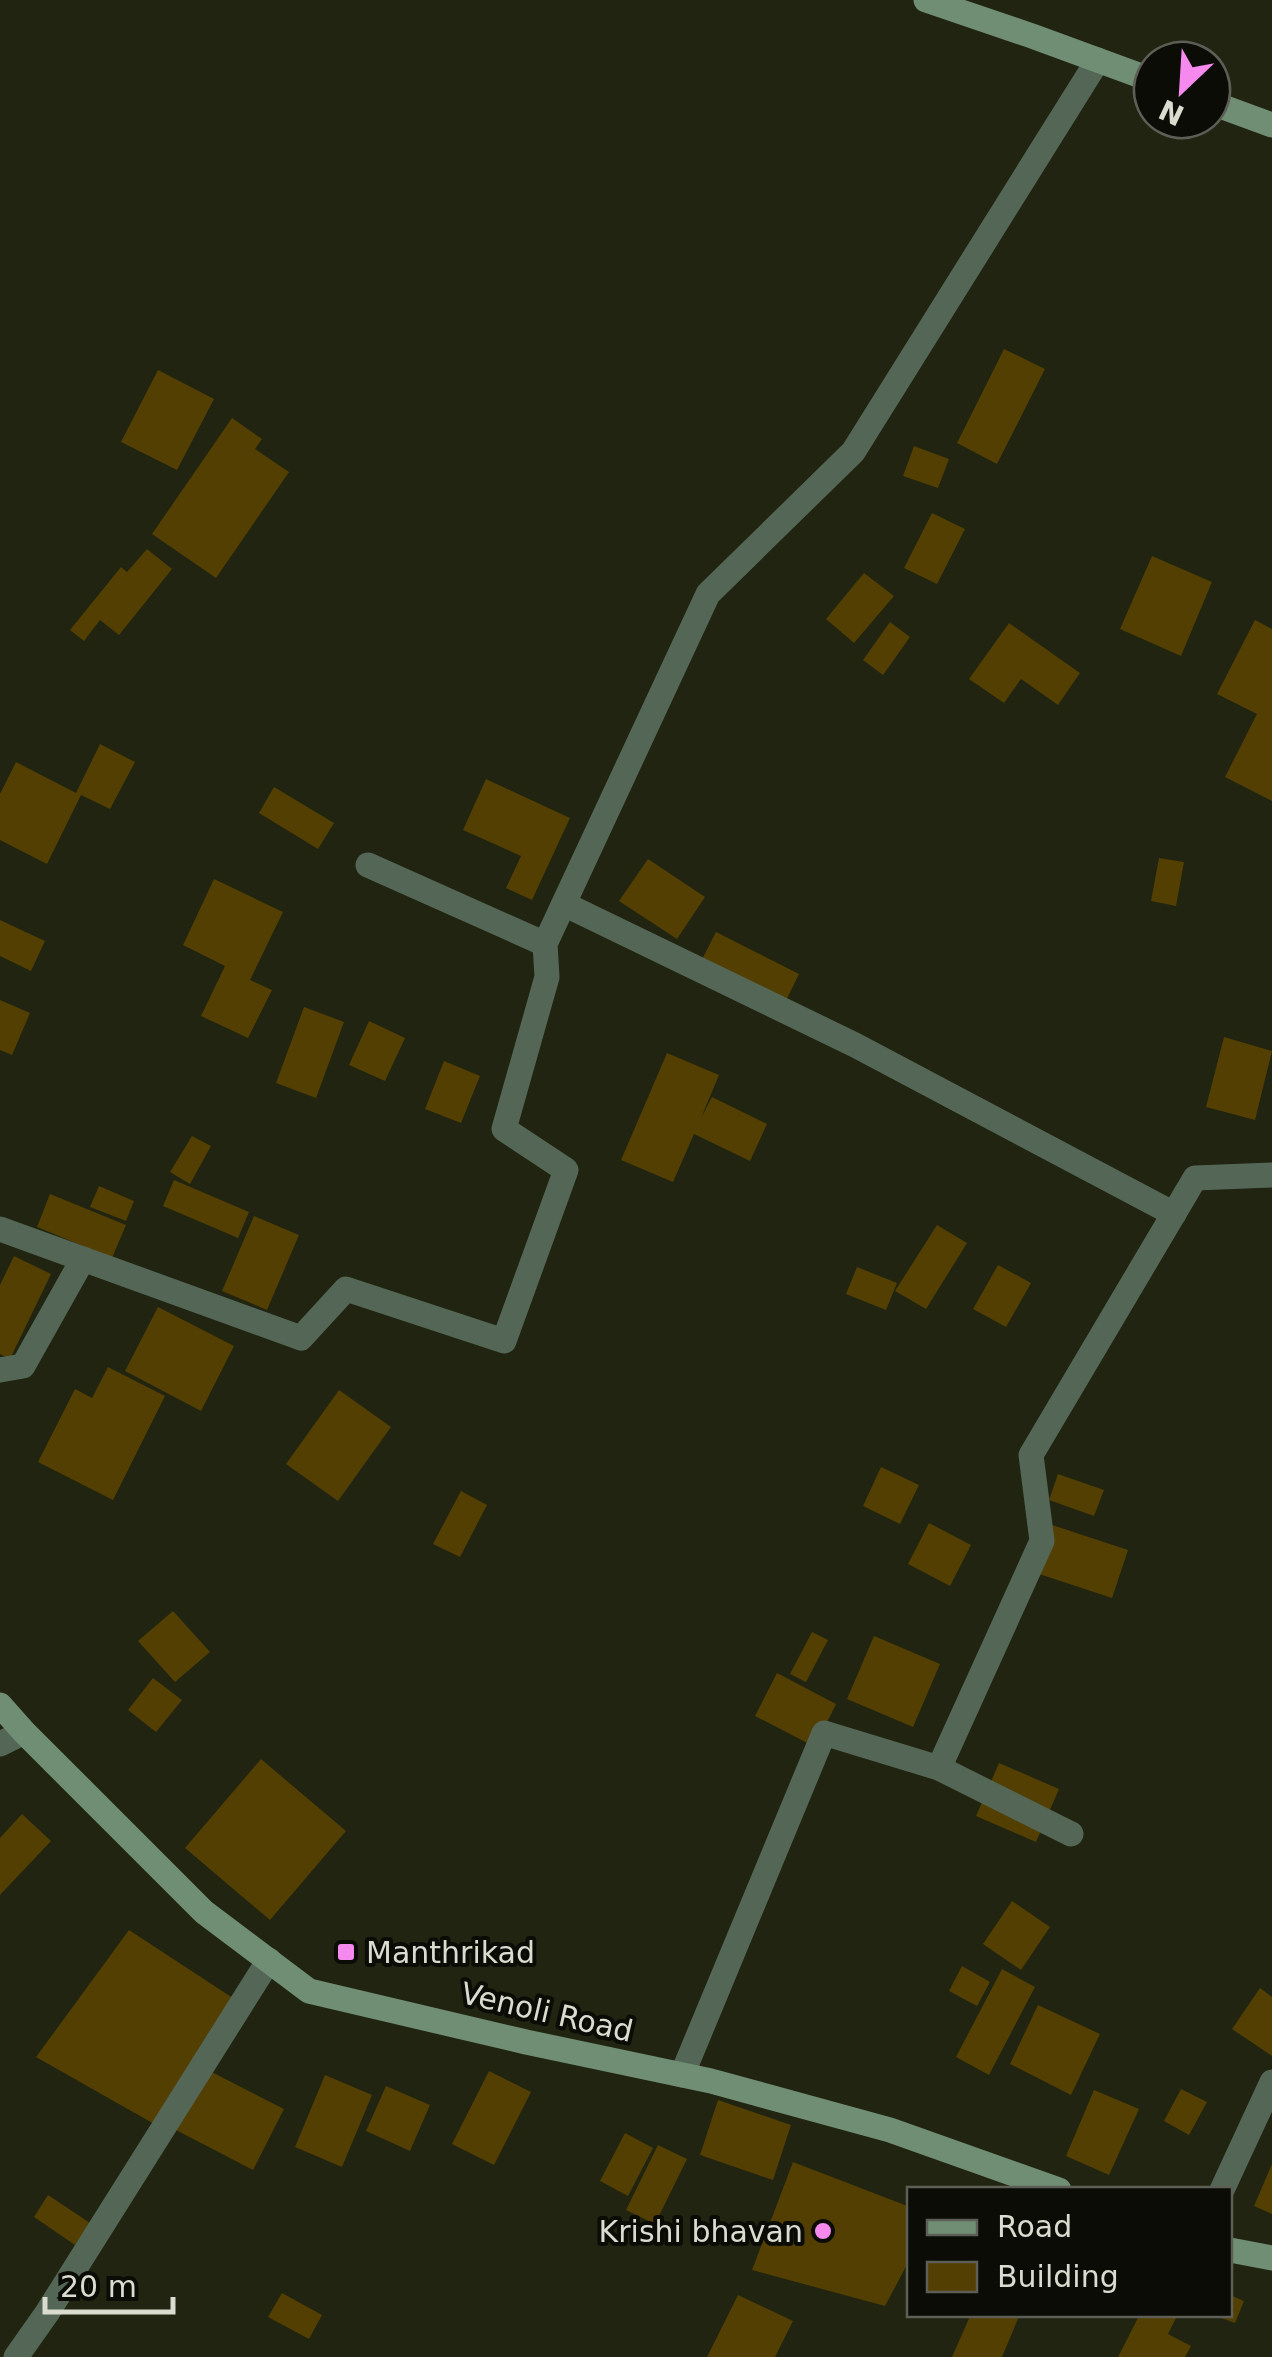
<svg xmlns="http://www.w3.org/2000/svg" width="1272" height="2357" font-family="'DejaVu Sans',sans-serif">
	<rect width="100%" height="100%" fill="#202410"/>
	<g fill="#533f01">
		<polygon points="1004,349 1045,369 997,464 957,443"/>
		<polygon points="158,370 214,399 177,470 121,442"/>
		<polygon points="232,418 262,439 255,449 289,472 216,578 152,534"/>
		<polygon points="914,446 949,459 938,488 903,476"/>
		<polygon points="932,513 965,529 937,584 904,568"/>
		<polygon points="147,549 172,569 119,635 100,620 84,641 70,630 121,567 127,572"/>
		<polygon points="1152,556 1212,582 1181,656 1120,629"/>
		<polygon points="864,573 894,596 854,643 826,619"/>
		<polygon points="1255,620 1272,629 1272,801 1225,777 1257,714 1217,694"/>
		<polygon points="890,622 910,637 883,675 863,660"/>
		<polygon points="1009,623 1080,673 1058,705 1021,679 1004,703 969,679"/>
		<polygon points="100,744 135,762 110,809 81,795 47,864 0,840 0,794 16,762 76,793"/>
		<polygon points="486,779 570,818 532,900 506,888 521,856 463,830"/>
		<polygon points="274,787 334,823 318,849 259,813"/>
		<polygon points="1159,858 1184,862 1176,906 1151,901"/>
		<polygon points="648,859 705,897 677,939 619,901"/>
		<polygon points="214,879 283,912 250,980 272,990 248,1038 201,1016 225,966 183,945"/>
		<polygon points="0,920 45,941 31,971 0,956"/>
		<polygon points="716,932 799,974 779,1015 695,973"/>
		<polygon points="0,1000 30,1013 12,1055 0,1050"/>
		<polygon points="304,1007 344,1022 316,1098 276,1083"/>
		<polygon points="369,1021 405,1038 385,1081 349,1065"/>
		<polygon points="1224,1037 1272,1051 1255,1120 1206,1107"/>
		<polygon points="667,1053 719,1075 701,1118 712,1097 767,1124 750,1161 694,1134 673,1182 621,1160"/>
		<polygon points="444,1061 480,1076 461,1123 425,1109"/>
		<polygon points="192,1136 211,1146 190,1184 170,1172"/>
		<polygon points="174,1180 249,1212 238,1238 163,1206"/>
		<polygon points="99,1186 134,1201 126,1221 90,1207"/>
		<polygon points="50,1194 126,1225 112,1258 37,1227"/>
		<polygon points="254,1216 299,1235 267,1310 222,1291"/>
		<polygon points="937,1225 967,1243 926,1309 895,1291"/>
		<polygon points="14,1256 51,1274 10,1359 0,1354 0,1285"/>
		<polygon points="998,1265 1031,1283 1006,1327 973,1309"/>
		<polygon points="857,1267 897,1283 886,1310 846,1294"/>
		<polygon points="158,1307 234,1346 201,1411 125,1371"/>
		<polygon points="108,1367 165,1396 113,1500 38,1462 75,1389 92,1398"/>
		<polygon points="339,1390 391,1427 338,1501 286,1464"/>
		<polygon points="881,1467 919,1485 900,1524 863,1506"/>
		<polygon points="1058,1474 1104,1490 1094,1516 1049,1500"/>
		<polygon points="461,1491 487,1505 460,1557 433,1544"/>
		<polygon points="1040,1521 1128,1550 1112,1598 1024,1569"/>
		<polygon points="929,1523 971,1545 950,1586 908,1564"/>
		<polygon points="173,1611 210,1652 175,1682 138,1641"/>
		<polygon points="812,1632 828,1640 806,1682 790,1674"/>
		<polygon points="874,1636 940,1664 913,1727 847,1699"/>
		<polygon points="777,1673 836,1704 815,1747 755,1716"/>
		<polygon points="153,1678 182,1700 156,1732 128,1710"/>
		<polygon points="261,1759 346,1831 270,1920 185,1848"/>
		<polygon points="999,1763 1059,1789 1036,1842 976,1816"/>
		<polygon points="22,1814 51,1841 0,1895 0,1838"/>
		<polygon points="1012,1901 1050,1927 1021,1970 983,1944"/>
		<polygon points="129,1930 239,2002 204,2068 284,2109 253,2170 174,2129 170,2133 36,2057"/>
		<polygon points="962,1966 990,1982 977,2006 949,1991"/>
		<polygon points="1002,1969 1035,1987 989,2075 956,2057"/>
		<polygon points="1260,1988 1272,1997 1272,2056 1232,2029"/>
		<polygon points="1038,2005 1100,2034 1071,2095 1010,2064"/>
		<polygon points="489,2071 531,2092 494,2165 452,2144"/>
		<polygon points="325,2075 372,2095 342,2167 295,2147"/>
		<polygon points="386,2086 430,2105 410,2151 366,2131"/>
		<polygon points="1181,2089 1207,2102 1189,2135 1164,2121"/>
		<polygon points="1094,2090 1139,2109 1109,2175 1066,2156"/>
		<polygon points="718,2100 791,2125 773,2180 700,2155"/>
		<polygon points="625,2133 653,2148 628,2196 600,2181"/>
		<polygon points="658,2145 687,2159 655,2224 626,2210"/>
		<polygon points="793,2162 910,2207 910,2259 885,2306 752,2270"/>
		<polygon points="1272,2164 1272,2214 1254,2206"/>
		<polygon points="48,2195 90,2223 75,2245 34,2217"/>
		<polygon points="282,2293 322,2315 309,2339 268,2317"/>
		<polygon points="738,2295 793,2321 775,2357 707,2357"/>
		<polygon points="1230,2295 1244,2301 1235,2323 1213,2315 1230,2314"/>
		<polygon points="971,2314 1020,2314 1002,2357 952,2357"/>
		<polygon points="1140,2314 1178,2314 1168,2334 1191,2346 1185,2357 1118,2357"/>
	</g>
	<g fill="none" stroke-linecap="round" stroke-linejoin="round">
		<g stroke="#546756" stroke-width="25">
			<polyline points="368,865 545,944"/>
			<polyline points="564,904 855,1045 1174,1214"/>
			<polyline points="0,1229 301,1338 346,1289 504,1341 566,1170 504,1129 547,977 545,944 708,594 853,452 1098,60"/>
			<polyline points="0,1370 23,1366 83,1259"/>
			<polyline points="0,1744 24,1732"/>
			<polyline points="1071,1834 939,1768 1042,1541 1031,1455 1195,1178 1272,1175"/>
			<polyline points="682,2075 824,1733 939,1768"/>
			<polyline points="1222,2190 1272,2082"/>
			<polyline points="16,2357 47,2313 269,1960"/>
		</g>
		<g stroke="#708e74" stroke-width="25">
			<polyline points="926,0 1032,36 1152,80"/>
			<polyline points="1212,103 1272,125"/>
			<polyline points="0,1705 24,1732 204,1912 309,1991 526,2042 711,2081 890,2130 1059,2190"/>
			<polyline points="1230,2250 1272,2258"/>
		</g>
	</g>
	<g fill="#f589ee" stroke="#0a0c05" stroke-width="4">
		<rect x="336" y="1942" width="20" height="20" rx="5"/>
		<circle cx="823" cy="2231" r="10"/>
	</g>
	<g text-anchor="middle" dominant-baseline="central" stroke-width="8" stroke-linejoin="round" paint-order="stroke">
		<g font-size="30" fill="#d9dccf" stroke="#0a0c05" text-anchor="start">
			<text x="366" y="1952">Manthrikad</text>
			<text x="803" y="2231" text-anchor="end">Krishi bhavan</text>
		</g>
		<g font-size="30" fill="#d9dccf" stroke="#0a0c05">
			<text transform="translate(547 2012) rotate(13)">Venoli Road</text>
		</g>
	</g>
	<rect x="907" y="2187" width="325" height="130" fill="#0a0c05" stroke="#5d5f56" stroke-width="2.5"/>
	<rect x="927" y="2220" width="50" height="15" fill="#708e74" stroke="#5d5f56" stroke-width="2.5"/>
	<text x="997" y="2237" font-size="30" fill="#d9dccf">Road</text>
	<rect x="927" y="2262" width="50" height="30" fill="#533f01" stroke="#5d5f56" stroke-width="2.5"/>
	<text x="997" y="2287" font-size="30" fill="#d9dccf">Building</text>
	<g transform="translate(1182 90) rotate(205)"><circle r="48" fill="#0a0c05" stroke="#5d5f56" stroke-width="2.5"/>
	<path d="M0-8L18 38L0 25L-18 38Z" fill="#f589ee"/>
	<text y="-15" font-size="28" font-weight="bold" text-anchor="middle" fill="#d9dccf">N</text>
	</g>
	<path d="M45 2297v15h128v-15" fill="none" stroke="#d9dccf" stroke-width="5"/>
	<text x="60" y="2297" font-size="30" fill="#d9dccf" stroke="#0a0c05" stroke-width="8" paint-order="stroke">20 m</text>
</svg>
